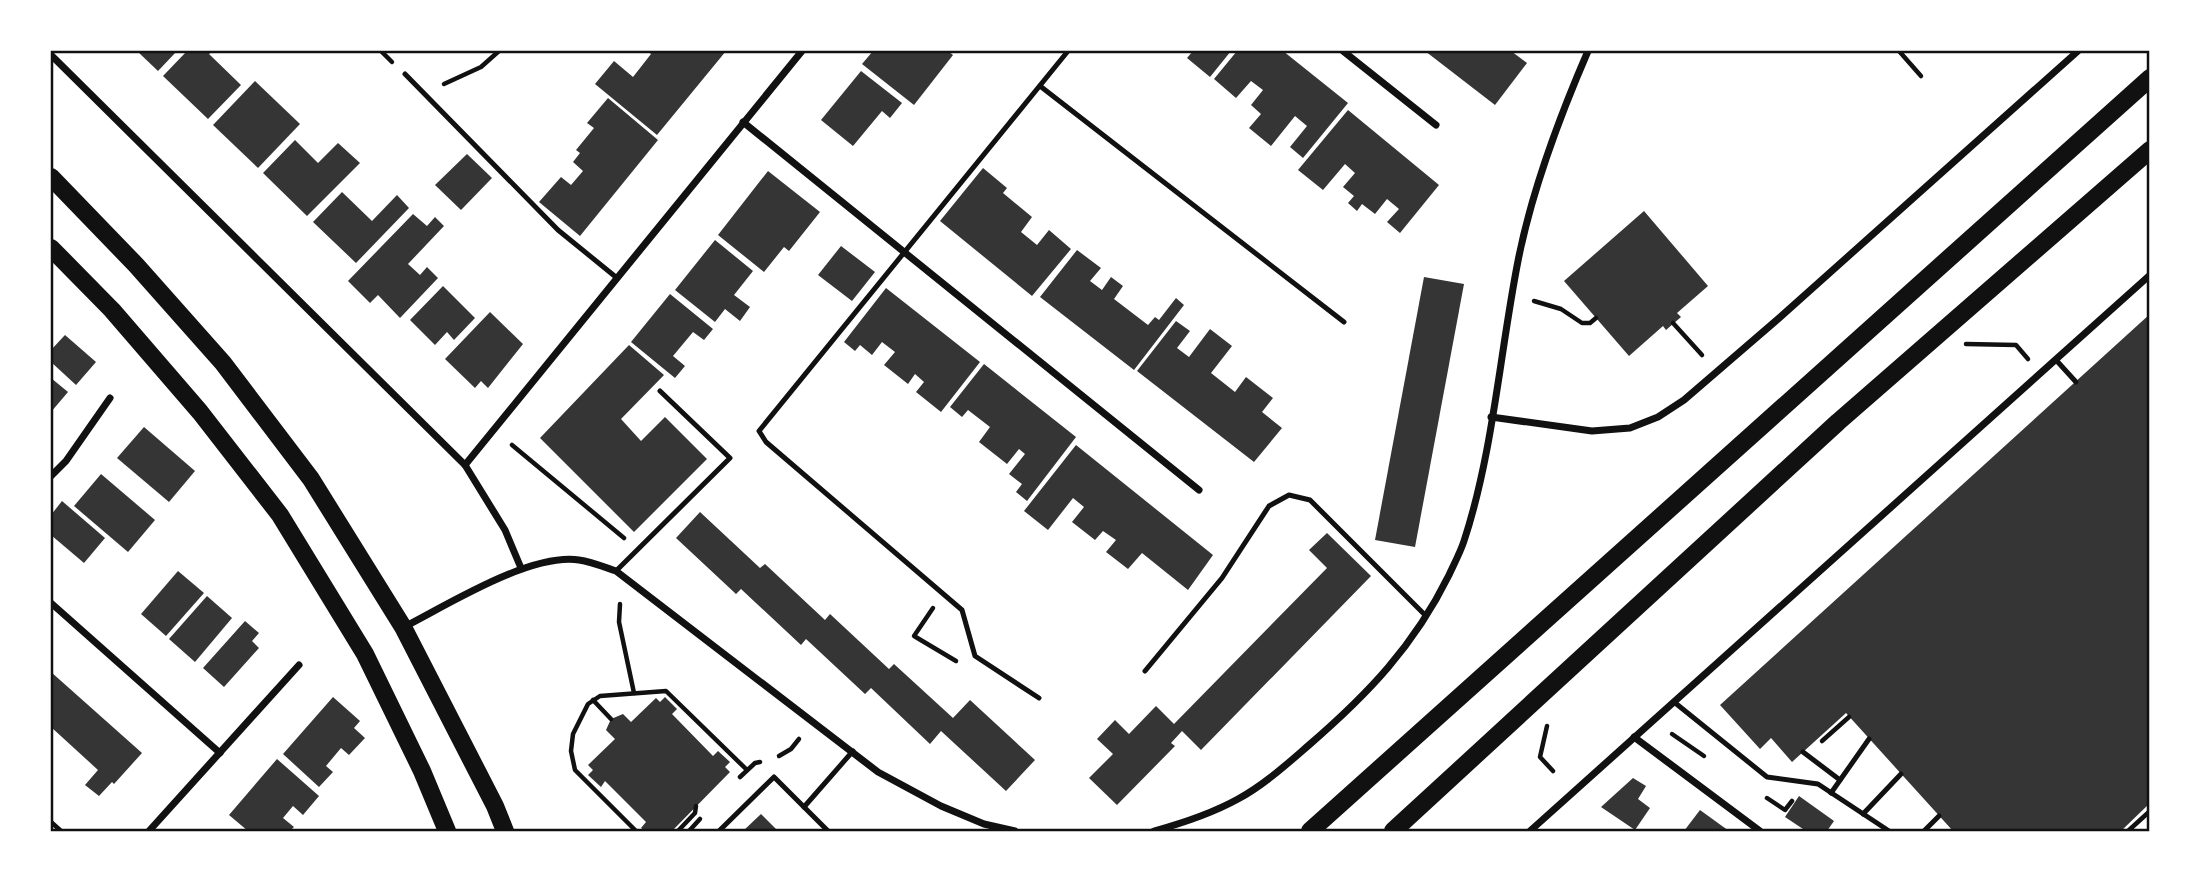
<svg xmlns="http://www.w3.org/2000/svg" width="2201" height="882" font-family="'Public Sans',sans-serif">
	<rect width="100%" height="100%" fill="#fff"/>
	<g fill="#353535">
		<polygon points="137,51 177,51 158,71"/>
		<polygon points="187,51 213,51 209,54 241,85 208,119 163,76"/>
		<polygon points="648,51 726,51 657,135 595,84 614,61 633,77 651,54"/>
		<polygon points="873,51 948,51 953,55 914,105 862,64"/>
		<polygon points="1193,51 1231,51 1210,77 1187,58"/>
		<polygon points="1237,51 1283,51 1348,103 1303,158 1290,147 1307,126 1295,116 1271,146 1249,128 1261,114 1251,105 1263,90 1251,81 1236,98 1214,79"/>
		<polygon points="1425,51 1511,51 1527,63 1495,105"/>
		<polygon points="861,71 902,103 890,118 882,111 853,146 821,120"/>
		<polygon points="255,81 300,124 258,168 213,125"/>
		<polygon points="608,98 658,140 580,236 539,202 561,177 571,185 583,171 573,162 580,153 576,150 594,128 587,123"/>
		<polygon points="1348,110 1439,185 1400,233 1387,222 1399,209 1387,199 1375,214 1362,204 1357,211 1348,203 1354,196 1343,187 1355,173 1345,164 1323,190 1298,170"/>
		<polygon points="295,140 318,163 338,143 360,163 307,216 263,173"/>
		<polygon points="467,154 492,178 461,210 435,185"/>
		<polygon points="983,168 1007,188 1003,193 1032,217 1021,232 1037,245 1049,230 1071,249 1032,296 940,221"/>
		<polygon points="768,171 820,212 789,251 784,247 764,272 718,235"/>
		<polygon points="342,192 372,221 397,195 409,208 356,263 313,222"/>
		<polygon points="1644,211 1708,286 1677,313 1681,317 1666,330 1663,326 1629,356 1564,281"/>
		<polygon points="413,214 427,226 435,217 444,226 408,264 420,275 427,267 438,278 400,318 378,295 370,303 348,281"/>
		<polygon points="715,240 753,271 734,295 750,307 740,321 725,309 715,322 675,290"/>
		<polygon points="841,246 875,272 852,301 818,275"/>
		<polygon points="1077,250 1101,268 1090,281 1102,290 1111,277 1123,286 1114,299 1148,325 1155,317 1159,320 1176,298 1184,305 1134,370 1040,297"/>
		<polygon points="1424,277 1464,284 1415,547 1375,540"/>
		<polygon points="443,286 475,318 454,340 447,332 435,345 410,320"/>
		<polygon points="886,288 980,362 941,412 916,392 924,382 915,374 908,384 884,365 895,352 882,342 872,355 860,345 855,351 844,342"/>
		<polygon points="670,294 713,329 704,340 693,332 673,356 685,366 675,378 631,342"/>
		<polygon points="490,312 523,344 488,388 481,381 475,388 445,359"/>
		<polygon points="2150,314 2150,803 2121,831 1953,831 1846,713 1792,762 1771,738 1760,749 1720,705"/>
		<polygon points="1176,321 1190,331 1177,348 1189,357 1210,329 1232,346 1211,373 1235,392 1246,377 1273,398 1262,412 1282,428 1254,462 1137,371"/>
		<polygon points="65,335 96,362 76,385 51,362 51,350"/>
		<polygon points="629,345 664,375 621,419 641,441 665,417 707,459 634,532 540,438"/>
		<polygon points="984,364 1076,437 1027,501 1016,492 1022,484 1009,474 1025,454 1019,449 1007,464 979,442 990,427 968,410 962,417 950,407"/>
		<polygon points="51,378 68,392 51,412"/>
		<polygon points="144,427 195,471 169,502 117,458"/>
		<polygon points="1076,445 1213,555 1188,590 1142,553 1128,569 1106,552 1116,540 1103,531 1095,540 1072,522 1084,507 1073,498 1048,530 1024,511"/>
		<polygon points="101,474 155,520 128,552 74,506"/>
		<polygon points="62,501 105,538 84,563 51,535 51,515"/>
		<polygon points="700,512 760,568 765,564 825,620 830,614 889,669 894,664 953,718 970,700 1035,760 1006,791 941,731 930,744 871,688 865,694 806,639 801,645 741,589 736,594 676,538"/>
		<polygon points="1327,533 1371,576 1201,750 1182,731 1171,743 1175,746 1117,805 1089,778 1113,754 1097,739 1115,720 1129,734 1156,706 1174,724 1327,568 1309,550"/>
		<polygon points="178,571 204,593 166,636 141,614"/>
		<polygon points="207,596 232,618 195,662 169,639"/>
		<polygon points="245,621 259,633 252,641 259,648 224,687 203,668"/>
		<polygon points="51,672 142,753 114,784 112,782 99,796 85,785 98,770 51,727"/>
		<polygon points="333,697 360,721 354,728 365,738 349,755 341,748 326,766 333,772 319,787 283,754"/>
		<polygon points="665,697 677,709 672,714 713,756 718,751 730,762 725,767 730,772 672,831 645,831 641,828 646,822 605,781 601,787 588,775 593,770 588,765 615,739 606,730 611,719 623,714 631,722 656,698 660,702"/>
		<polygon points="277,759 319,796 303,815 293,806 283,818 294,827 290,831 248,831 229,815"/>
		<polygon points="1633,778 1646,786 1638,799 1650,808 1635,830 1601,807"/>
		<polygon points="1799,796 1834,821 1827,831 1806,831 1785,817"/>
		<polygon points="1700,810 1729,831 1684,831"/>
		<polygon points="761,814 778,831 743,831"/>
	</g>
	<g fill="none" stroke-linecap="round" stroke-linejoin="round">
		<g stroke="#111" stroke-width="4.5">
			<polyline points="381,51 392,62"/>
			<polyline points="1899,51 1921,76"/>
			<polyline points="444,84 481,67 499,51"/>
			<polyline points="1534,301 1561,309 1582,323 1590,323 1596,318"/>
			<polyline points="1673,323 1702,355"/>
			<polyline points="1966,344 2016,345 2028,359"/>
			<polyline points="512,445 624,538"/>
			<polyline points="620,604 619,622 634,693"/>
			<polyline points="933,608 914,636 956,661"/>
			<polyline points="593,700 611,719"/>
			<polyline points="1547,726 1540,757 1553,771"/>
			<polyline points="1672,734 1704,756"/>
			<polyline points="1822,741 1849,717"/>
			<polyline points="779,756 791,749 799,739"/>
			<polyline points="740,777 755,763 760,762"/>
			<polyline points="1767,798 1785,810 1792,801"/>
			<polyline points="51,822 61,831"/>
			<polyline points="636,831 575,770 571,751 573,734 588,704 600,696 666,691 747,770"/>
			<polyline points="678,831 695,813 696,806"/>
			<polyline points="689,831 700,819"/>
			<polyline points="2128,831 2150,811"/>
		</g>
		<g stroke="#111" stroke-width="5">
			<polyline points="405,74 558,230 617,278"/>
			<polyline points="1040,86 1344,322"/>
			<polyline points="2056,360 2076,382"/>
			<polyline points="616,571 730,458 660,391"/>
			<polyline points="1145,671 1222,578 1269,506 1289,495 1310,500 1426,616"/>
			<polyline points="1039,698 975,656 962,610 766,442 759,431 1068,51"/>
			<polyline points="1674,702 1767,777 1818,784 1889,831"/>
			<polyline points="1803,752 1840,780"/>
			<polyline points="1831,793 1869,739"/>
			<polyline points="804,807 853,751"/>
			<polyline points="1863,814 1901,774"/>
			<polyline points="719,831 774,777 828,831"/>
			<polyline points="1924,831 1939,816"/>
		</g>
		<g stroke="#111" stroke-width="7">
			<polyline points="1343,51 1436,125"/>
			<polyline points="51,55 465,465 505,530 521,568"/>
			<polyline points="743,122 1199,490"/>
			<polyline points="1491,417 1592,431 1630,428 1658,417 1684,400 1778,319 2078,51"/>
			<polyline points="465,465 802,51"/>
			<polyline points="51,476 66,461 110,398"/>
			<polyline points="51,603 220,753"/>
			<path d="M 404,627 C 449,604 530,553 579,560 C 592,562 604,567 616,571 L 878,772 L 941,806 L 984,824 L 1015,831"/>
			<polyline points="1634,737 1760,831"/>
			<polyline points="149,831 299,665"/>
			<path d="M 1154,831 C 1183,823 1211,814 1238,799 C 1264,785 1287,764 1309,745 C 1368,694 1414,646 1449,575 C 1454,564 1460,553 1464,541 C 1493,453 1500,352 1518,261 C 1532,189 1559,118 1588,51"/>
			<polyline points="1530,831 2150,275"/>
		</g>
		<g stroke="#111" stroke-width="18">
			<polyline points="51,177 136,265 223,363 311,479 403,627 495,806 505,831"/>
			<polyline points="51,248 112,310 200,412 280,515 365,654 422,771 447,831"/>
			<polyline points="1310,831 2150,78"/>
			<polyline points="1393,831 1838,422 2150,150"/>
		</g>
	</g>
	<rect width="2201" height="882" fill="none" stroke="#ffffff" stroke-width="105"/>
	<rect x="52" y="52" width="2096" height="778" fill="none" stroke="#111" stroke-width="2.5"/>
</svg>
